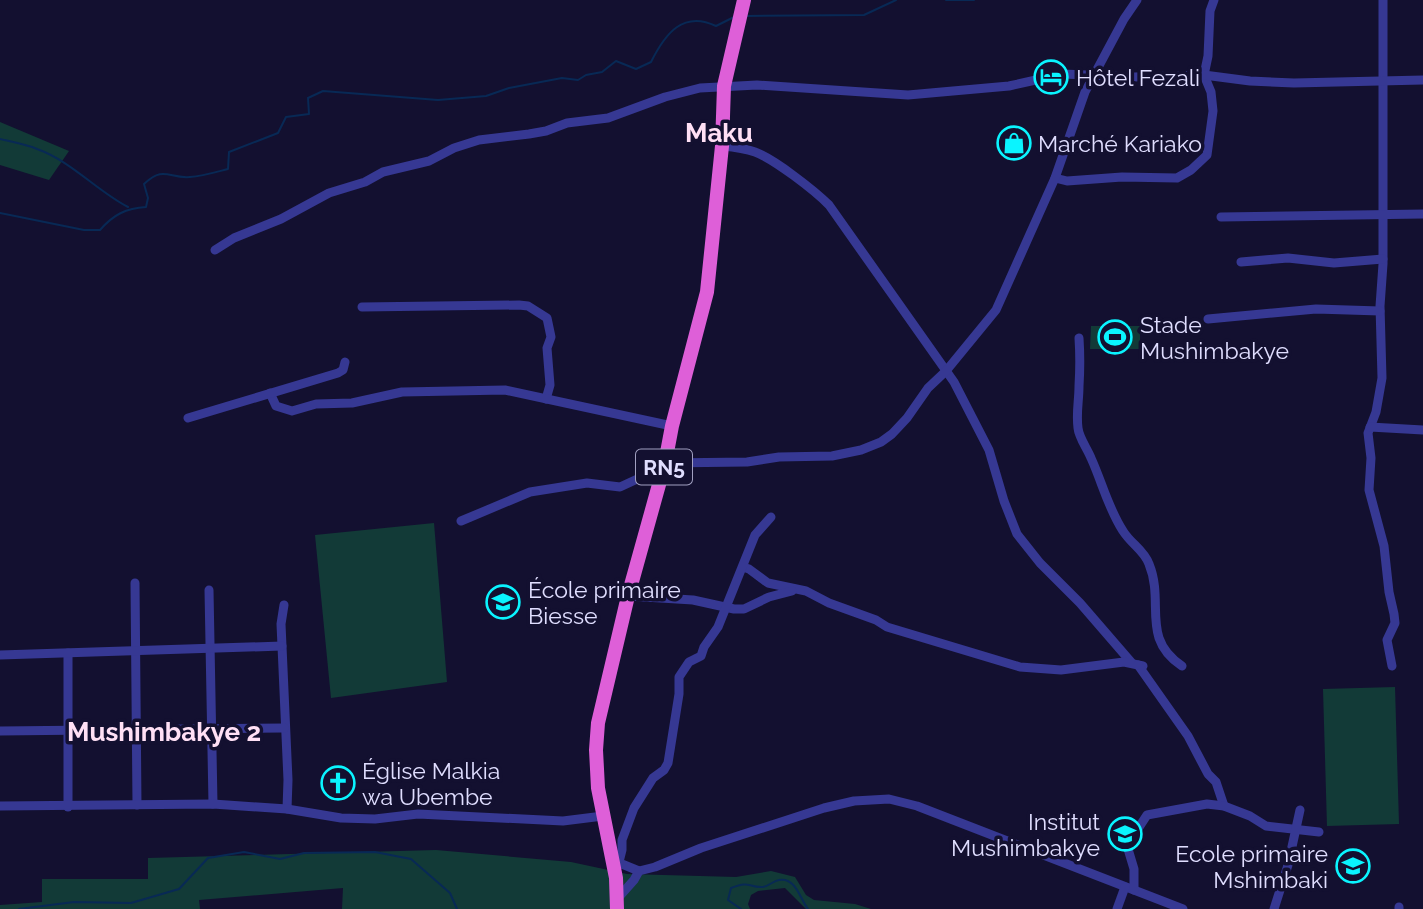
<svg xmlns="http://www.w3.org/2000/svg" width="1423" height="909" font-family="Raleway,sans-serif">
	<rect width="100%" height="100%" fill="#131030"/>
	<g fill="#123a37">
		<polygon points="0,122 69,151 49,180 0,165"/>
		<polygon points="1091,326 1140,326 1140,349 1090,349"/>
		<polygon points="434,523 447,682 331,698 315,535"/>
		<polygon points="1395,687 1399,824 1327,826 1323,689"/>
		<polygon points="436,850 571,862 627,874 736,877 771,871 795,877 806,895 814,900 855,904 871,909 806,909 785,888 758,891 751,895 748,904 750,909 342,909 343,888 199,900 200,909 0,909 0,905 42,902 42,879 148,879 148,858"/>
	</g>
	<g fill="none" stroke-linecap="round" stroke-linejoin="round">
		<g stroke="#082955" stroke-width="2">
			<polyline points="946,0 974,0"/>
			<polyline points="746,16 864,15 896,0"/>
			<path d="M 0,139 C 12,142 25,144 37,149 C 71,161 97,191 128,207"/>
			<path d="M 0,213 L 84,230 L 100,230 C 113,215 126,208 146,207 L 148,198 L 144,184 C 164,165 169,179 190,177 C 203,176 216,172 228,169 L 229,152 L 278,133 L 286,117 L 309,114 L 308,98 L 323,91 L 438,100 L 486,96 L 509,88 L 562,78 L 578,80 L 586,75 L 602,72 L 616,61 L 636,69 L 651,62 C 665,34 683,10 716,26 L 734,17"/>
			<polyline points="19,909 74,902 131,903 179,889 208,858 244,852 280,859 304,853 375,852 411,859 450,893 457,909"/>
			<path d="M 741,909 L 728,900 L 731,888 C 751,880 748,888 763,887 C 769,886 773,881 779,880 C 796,877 800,899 808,909"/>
		</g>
		<g stroke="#363893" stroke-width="9">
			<polyline points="1383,0 1383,264 1380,306 1382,378 1376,412 1368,433 1371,458 1369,490 1384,546 1389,592 1394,614 1395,623 1387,640 1392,666"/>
			<path d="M 722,146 C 733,147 744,148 755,152 C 774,159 814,190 829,205 L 954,382 L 989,450 L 1004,501 L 1017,534 L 1040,563 L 1080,603 L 1131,662"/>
			<polyline points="1055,178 1067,181 1122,177 1177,178 1191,170 1207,155 1213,111 1211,92 1204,75 1208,56 1210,11 1214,0"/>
			<polyline points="1221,217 1423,214"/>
			<polyline points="215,250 234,238 281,219 329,193 365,182 383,172 429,161 454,148 479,140 529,134 546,131 567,123 608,118 665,97 700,88 757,85 908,95 1009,86 1063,74 1134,77 1204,75 1250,81 1294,83 1423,80"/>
			<polyline points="1241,262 1288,258 1334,263 1383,259"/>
			<polyline points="362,307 519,305 528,306 547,318 551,337 547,348 550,385 546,399"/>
			<polyline points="1208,319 1316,309 1380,311"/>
			<path d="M 1079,338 C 1080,353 1080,370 1079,386 C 1079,401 1076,413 1078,428 C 1079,438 1087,448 1091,458 C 1102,482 1108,508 1123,531 C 1131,544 1144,550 1149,564 C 1165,603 1140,638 1182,666"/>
			<polyline points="270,393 276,406 292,411 316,404 352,403 402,392 505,390 672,426"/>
			<polyline points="188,418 338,373 343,370 345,362"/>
			<polyline points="1370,427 1423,430"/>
			<polyline points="665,463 747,462 779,457 832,456 861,450 881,442 892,434 907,418 928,388 946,371 996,310 1055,178 1085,92 1124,19 1137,0"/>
			<polyline points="461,521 530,492 587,483 620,487 646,475 662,474"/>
			<polyline points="743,567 749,569 768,583 806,591 829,603 876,620 887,627 1020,667 1061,670 1124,662 1143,666"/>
			<polyline points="135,583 137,805"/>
			<polyline points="209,590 213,804"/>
			<polyline points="628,596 693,600 734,609 744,609 769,597 792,591"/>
			<polyline points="284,605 281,624 288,780 287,809"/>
			<polyline points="68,653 68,807"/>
			<polyline points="0,655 282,646"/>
			<polyline points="1138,665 1188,736 1208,774 1216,782 1224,806"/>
			<polyline points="0,731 284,728"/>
			<polyline points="0,806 213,804 287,809 341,818 375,819 418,814 563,821 603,816"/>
			<polyline points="612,860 639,871 655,867 701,848 824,808 854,801 889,799 917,806 1183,909"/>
			<polyline points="619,862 622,850 622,840 634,808 653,778 664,770 668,763 679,694 679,677 689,662 701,656 704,647 718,627 755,535 771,517"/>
			<polyline points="1134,890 1134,869 1128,849 1130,841 1147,815 1207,804 1224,806 1250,816 1266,826 1319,832"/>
			<polyline points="618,898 634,880 639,871"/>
			<polyline points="1399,907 1399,909"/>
			<polyline points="1117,909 1125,887"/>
			<polyline points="1274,909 1288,865 1300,810"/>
		</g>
		<polyline stroke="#de5fd8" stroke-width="14" points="617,909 616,878 598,788 596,750 598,723 628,596 665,463 672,426 707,292 722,146 724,86 744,0"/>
	</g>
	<defs>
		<symbol id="hotel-ring" viewBox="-11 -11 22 22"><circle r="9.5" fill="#131030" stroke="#0af4ff" stroke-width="1.5"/><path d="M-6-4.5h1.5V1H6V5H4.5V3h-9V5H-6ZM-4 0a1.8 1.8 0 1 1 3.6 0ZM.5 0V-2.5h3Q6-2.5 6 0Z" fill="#0af4ff"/></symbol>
		<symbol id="shop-ring" viewBox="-11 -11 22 22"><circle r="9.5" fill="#131030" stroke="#0af4ff" stroke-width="1.5"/><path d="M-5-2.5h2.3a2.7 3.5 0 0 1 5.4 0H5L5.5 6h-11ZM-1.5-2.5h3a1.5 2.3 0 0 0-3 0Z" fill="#0af4ff"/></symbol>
		<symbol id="stadium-ring" viewBox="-11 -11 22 22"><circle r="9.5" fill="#131030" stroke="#0af4ff" stroke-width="1.5"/><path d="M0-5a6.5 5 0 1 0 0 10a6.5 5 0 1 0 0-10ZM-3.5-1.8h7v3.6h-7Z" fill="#0af4ff"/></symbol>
		<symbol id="school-ring" viewBox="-11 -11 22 22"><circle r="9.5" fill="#131030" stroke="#0af4ff" stroke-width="1.5"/><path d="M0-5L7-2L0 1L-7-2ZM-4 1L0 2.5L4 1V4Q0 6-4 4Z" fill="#0af4ff"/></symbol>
		<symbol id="church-ring" viewBox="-11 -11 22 22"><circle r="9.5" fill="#131030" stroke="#0af4ff" stroke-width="1.5"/><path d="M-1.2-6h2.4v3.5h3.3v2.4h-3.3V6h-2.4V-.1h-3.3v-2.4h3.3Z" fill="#0af4ff"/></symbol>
	</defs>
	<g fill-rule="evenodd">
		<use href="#hotel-ring" x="1032" y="58" width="38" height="38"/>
		<use href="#shop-ring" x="995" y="124" width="38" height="38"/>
		<use href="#stadium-ring" x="1096" y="318" width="38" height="38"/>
		<use href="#school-ring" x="484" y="583" width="38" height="38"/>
		<use href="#church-ring" x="319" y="764" width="38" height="38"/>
		<use href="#school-ring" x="1106" y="815" width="38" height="38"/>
		<use href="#school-ring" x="1334" y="847" width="38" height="38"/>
	</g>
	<g text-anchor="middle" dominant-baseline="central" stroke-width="7" stroke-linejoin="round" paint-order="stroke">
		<rect fill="#131030" stroke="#a2a0c1" stroke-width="2" x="636" y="449.5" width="56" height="35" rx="5"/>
		<g font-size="21" font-weight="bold" fill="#e0deff">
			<text x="664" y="467">RN5</text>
		</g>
		<g font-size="23" fill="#e0deff" stroke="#131030" text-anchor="start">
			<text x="1076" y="77">Hôtel Fezali</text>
			<text x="1038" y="143">Marché Kariako</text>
			<text x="1140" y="324">Stade<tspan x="1140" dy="26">Mushimbakye</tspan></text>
			<text x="528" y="589">École primaire<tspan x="528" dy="26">Biesse</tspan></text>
			<text x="362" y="770">Église Malkia<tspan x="362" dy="26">wa Ubembe</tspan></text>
			<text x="1100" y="821" text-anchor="end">Institut<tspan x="1100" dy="26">Mushimbakye</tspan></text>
			<text x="1328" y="853" text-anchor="end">Ecole primaire<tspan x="1328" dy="26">Mshimbaki</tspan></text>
		</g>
		<g font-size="26" font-weight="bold" fill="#ffe0f5" stroke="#131030">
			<text x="719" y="133">Maku</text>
			<text x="164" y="732">Mushimbakye 2</text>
		</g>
	</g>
</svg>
